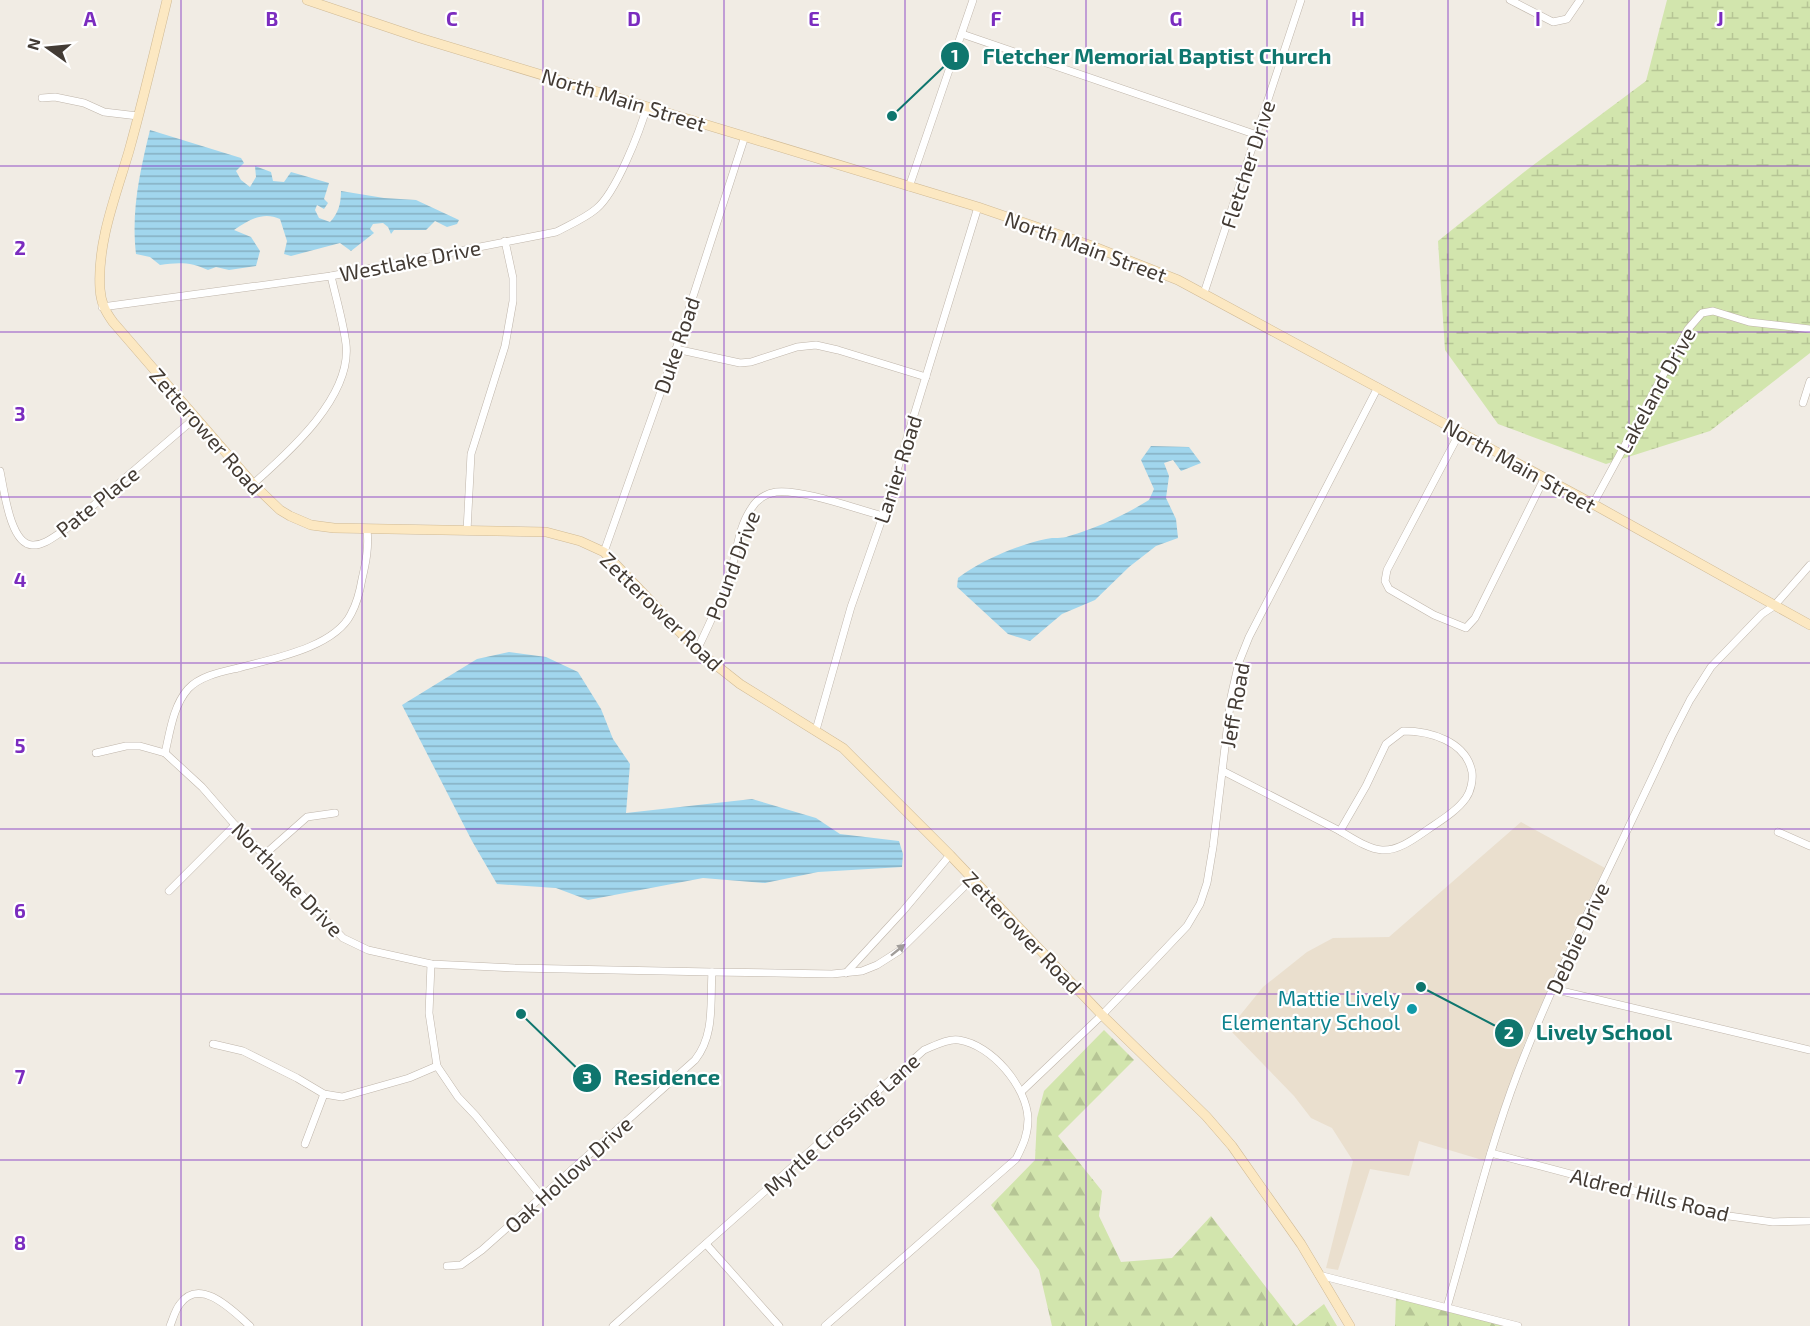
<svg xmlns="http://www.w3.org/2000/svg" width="1810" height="1326" font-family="'Exo 2',sans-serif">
	<defs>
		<pattern id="forest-firs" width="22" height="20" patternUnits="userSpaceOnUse" patternTransform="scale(1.5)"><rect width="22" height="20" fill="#d2e5ad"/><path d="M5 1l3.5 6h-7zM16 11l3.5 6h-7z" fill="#b6c595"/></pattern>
		<pattern id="wetland-marsh" width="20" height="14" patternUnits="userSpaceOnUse" patternTransform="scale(1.5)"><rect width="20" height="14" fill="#d2e5ad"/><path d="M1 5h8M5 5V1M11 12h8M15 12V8" fill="none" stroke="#b6c595"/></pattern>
		<pattern id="water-rules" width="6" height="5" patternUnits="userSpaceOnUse" patternTransform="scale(1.5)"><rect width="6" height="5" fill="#a1d6ed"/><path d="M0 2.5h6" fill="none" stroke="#85afc1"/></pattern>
	</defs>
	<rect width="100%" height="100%" fill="#f1ece4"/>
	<polygon fill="#eadfce" points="1521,822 1605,868 1574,930 1523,1047 1489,1162 1419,1141 1409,1176 1370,1169 1338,1270 1326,1268 1353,1161 1332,1128 1311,1118 1294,1096 1229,1029 1263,987 1307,952 1333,938 1389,937"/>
	<g fill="url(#forest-firs)">
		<polygon points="1104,1030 1134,1060 1058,1136 1102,1191 1099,1216 1121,1262 1172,1258 1211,1216 1296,1326 1324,1304 1337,1326 1052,1326 1039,1270 991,1205 1035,1160 1037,1118 1044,1091"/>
		<polygon points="1396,1297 1503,1326 1395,1326"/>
	</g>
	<polygon fill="url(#wetland-marsh)" points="1667,0 1810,0 1810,353 1710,431 1606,464 1498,424 1445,350 1438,241 1528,169 1646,81"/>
	<g fill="url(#water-rules)">
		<path d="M 150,130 L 241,158 L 244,163 L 236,171 L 241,180 L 250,187 L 256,177 L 255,166 L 271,172 L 273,181 L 284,182 L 291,172 L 329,183 L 324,199 L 328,203 L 324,209 L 317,205 L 315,210 L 319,218 L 330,222 C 338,214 341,204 341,191 L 384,198 L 416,200 L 459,220 L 457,224 L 447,227 L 435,221 L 426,230 L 394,230 L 391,234 L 388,227 L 383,223 L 373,224 L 370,229 L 374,233 L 351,251 L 340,243 L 291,256 L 284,254 L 287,241 L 280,219 C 263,211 249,220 234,230 L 251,237 L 260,251 L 256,266 L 229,270 L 216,267 L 208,270 C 192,262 178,262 160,265 L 150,257 L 136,254 C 131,211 140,171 150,130 Z"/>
		<path d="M 1151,446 L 1189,447 L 1201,463 L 1181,471 L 1173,460 L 1164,463 L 1169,476 L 1166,498 L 1176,519 L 1178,538 L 1156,546 L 1129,567 L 1095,600 L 1062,614 L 1030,641 L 1008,634 L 957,587 L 958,578 C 979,561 1020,544 1046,539 C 1054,537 1062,539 1069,536 C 1097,528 1125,515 1149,500 L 1154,489 L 1141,460 Z"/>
		<polygon points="509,652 546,657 578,672 601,709 613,739 630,764 626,813 752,799 816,818 840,834 899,841 903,854 902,867 818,872 765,883 703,878 588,900 556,888 497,884 472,841 402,705 477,659"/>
	</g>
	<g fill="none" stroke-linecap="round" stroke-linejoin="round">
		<defs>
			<g id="street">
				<polyline points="1510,0 1553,22 1567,19 1580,0"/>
				<polyline points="962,34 1257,135"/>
				<polyline points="42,98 55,97 84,103 104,112 138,116"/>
				<polyline points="909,187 973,0"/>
				<polyline points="1204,293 1301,0"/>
				<path d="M 102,307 L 331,276 L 556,232 C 569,225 584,219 596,209 C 616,193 640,131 647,106"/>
				<polyline points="676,349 740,363 751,362 797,347 816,345 838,350 926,377"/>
				<polyline points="1803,403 1810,381"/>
				<polyline points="1460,432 1387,570 1385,581 1389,589 1434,615 1466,628 1475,618 1544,479"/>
				<path d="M 0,471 C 4,489 10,544 32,545 C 44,546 56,535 66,529 L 195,418"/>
				<path d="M 253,484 C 289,452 352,397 346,344 C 343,321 336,298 331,276"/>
				<polyline points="1593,504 1688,329 1702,313 1713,311 1749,322 1810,329"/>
				<polyline points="467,531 471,454 505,346 513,301 513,278 505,241"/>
				<polyline points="604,552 676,349 745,136"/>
				<path d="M 697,650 C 709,625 721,600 730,574 C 737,553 738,528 751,509 C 756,500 765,494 776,492 C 802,489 856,509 883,516"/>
				<polyline points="816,730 851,607 883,516 978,207"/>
				<path d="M 1403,731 C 1430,731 1466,741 1472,772 C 1473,780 1471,791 1466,798 C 1457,811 1440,821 1427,830 C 1414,839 1398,851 1382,850 C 1368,849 1352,838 1340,831 L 1366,786 L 1386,744 Z"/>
				<polyline points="96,753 126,746 140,746 165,753 202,787 235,825 343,938 368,950 431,964 515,968 712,972 832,974 862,971 877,965 899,951 972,879"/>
				<path d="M 165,753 C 170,732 173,706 188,689 C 200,676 221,672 238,668 C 271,659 334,648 351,614 C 357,603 360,591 362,579 C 366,562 369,547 367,530"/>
				<polyline points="1223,771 1340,831"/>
				<polyline points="1778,832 1810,846"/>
				<polyline points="264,855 307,817 335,813"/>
				<polyline points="169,891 235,825"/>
				<polyline points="431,964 429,1013 437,1066 458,1097 476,1116 541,1196"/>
				<polyline points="846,973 903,911 950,855"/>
				<polyline points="1553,989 1810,1050"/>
				<polyline points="213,1044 243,1051 297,1078 324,1094 342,1097 409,1078 437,1066"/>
				<polyline points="1022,1091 1102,1015 1153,962 1187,926 1200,904 1207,883 1213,847 1231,697 1239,662 1249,637 1378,387"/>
				<polyline points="305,1144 324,1094"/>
				<polyline points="1491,1153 1729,1216 1773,1222 1810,1221"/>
				<polyline points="706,1244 779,1326"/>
				<path d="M 447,1266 L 461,1265 L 482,1250 L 695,1060 C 715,1035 710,1003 712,972"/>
				<polyline points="1319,1275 1518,1326"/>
				<path d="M 1447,1307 C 1470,1229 1489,1148 1518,1072 C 1562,958 1620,849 1671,737 L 1690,700 L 1711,667 L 1762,614 L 1774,606 L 1810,565"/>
				<path d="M 170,1326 C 173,1319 175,1310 180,1304 C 200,1276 233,1311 250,1326"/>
				<path d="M 613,1326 L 924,1050 C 934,1046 948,1038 959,1040 C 992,1045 1027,1087 1028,1119 C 1028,1135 1023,1145 1016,1159 L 825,1326"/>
			</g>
			<g id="secondary">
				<path d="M 167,0 C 155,50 143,101 129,151 C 116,195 97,242 100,289 C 101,303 105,311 113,322 L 253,484 L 280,510 L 290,516 L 311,525 L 334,528 L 546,532 L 580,541 L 604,552 L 697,650 L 740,684 L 843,748 L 950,855 L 1102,1015 L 1206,1116 L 1232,1146 L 1301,1244 L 1350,1326"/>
				<polyline points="307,0 420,38 978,207 1092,246 1178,280 1593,504 1810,625"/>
			</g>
		</defs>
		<use href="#street" stroke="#bfb5aa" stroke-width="8"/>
		<use href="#secondary" stroke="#d0ba95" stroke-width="10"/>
		<use href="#street" stroke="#fff" stroke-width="7"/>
		<use href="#secondary" stroke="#fce8c2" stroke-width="9"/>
	</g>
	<defs><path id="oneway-solid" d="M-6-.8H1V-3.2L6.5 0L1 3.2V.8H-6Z" transform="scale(1.5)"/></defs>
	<use fill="#a19d9a" href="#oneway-solid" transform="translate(898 950) rotate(-39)"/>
	<path fill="none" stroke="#7b2cbf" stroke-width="1.5" stroke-opacity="0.55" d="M 181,0 L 181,1326M 362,0 L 362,1326M 543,0 L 543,1326M 724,0 L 724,1326M 905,0 L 905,1326M 1086,0 L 1086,1326M 1267,0 L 1267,1326M 1448,0 L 1448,1326M 1629,0 L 1629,1326M 0,166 L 1810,166M 0,332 L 1810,332M 0,497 L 1810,497M 0,663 L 1810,663M 0,829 L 1810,829M 0,994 L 1810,994M 0,1160 L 1810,1160"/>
	<circle fill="#0f9aa8" stroke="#fff" stroke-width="2" cx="1412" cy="1009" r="6"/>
	<g text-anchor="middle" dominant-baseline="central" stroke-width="4.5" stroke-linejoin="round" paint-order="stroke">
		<g font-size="21" fill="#433b34" stroke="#fff">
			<text transform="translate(624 99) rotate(17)">North Main Street</text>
			<text transform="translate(1247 164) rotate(-72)">Fletcher Drive</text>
			<text transform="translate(1086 246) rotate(20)">North Main Street</text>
			<text transform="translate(410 260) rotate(-11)">Westlake Drive</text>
			<text transform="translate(676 345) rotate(-71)">Duke Road</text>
			<text transform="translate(1655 390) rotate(-61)">Lakeland Drive</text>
			<text transform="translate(207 431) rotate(49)">Zetterower Road</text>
			<text transform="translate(1520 465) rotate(29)">North Main Street</text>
			<text transform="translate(897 469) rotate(-72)">Lanier Road</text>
			<text transform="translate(97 501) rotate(-39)">Pate Place</text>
			<text transform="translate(732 565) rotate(-69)">Pound Drive</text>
			<text transform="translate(662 611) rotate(44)">Zetterower Road</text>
			<text transform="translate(1234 705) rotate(-80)">Jeff Road</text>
			<text transform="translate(288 879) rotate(46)">Northlake Drive</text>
			<text transform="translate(1023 932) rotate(46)">Zetterower Road</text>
			<text transform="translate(1577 938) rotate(-65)">Debbie Drive</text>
			<text transform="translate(841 1124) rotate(-42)">Myrtle Crossing Lane</text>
			<text transform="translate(568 1174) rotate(-42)">Oak Hollow Drive</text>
			<text transform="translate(1650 1194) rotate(14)">Aldred Hills Road</text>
		</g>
		<g font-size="21" fill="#0d838f" stroke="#fff" text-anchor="end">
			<text x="1400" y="997">Mattie Lively<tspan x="1400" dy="24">Elementary School</tspan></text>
		</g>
	</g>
	<g font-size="20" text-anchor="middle" font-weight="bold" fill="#7b2cbf" stroke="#fff" stroke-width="4.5" stroke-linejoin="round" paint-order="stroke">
		<text x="90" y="26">A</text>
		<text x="272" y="26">B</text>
		<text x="452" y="26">C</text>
		<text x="634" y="26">D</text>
		<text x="814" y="26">E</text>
		<text x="996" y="26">F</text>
		<text x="1176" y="26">G</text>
		<text x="1358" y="26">H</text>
		<text x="1538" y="26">I</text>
		<text x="1720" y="26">J</text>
		<text x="20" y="255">2</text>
		<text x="20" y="421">3</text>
		<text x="20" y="587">4</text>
		<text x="20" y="753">5</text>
		<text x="20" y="918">6</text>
		<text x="20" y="1084">7</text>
		<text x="20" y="1250">8</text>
	</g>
	<path fill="none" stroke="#0f766e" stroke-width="2" d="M892 116L955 56M1421 987L1509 1033M521 1014L587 1078"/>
	<g fill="#0f766e" stroke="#fff" stroke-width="2">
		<circle cx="892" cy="116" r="6"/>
		<circle cx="1421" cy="987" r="6"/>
		<circle cx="521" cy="1014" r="6"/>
		<circle cx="955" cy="56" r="15"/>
		<circle cx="1509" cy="1033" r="15"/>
		<circle cx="587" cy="1078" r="15"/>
	</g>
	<g font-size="18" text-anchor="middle" font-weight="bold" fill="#fff">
		<text x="955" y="62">1</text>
		<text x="1509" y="1039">2</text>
		<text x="587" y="1084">3</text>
	</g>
	<g font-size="22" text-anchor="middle" font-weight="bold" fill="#0f766e" stroke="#fff" stroke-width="4.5" stroke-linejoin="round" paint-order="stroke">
		<text x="1157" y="64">Fletcher Memorial Baptist Church</text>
		<text x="1604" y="1040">Lively School</text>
		<text x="667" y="1085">Residence</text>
	</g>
	<g transform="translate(48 48) rotate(285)" stroke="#ffffff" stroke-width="4.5" paint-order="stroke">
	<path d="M0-4.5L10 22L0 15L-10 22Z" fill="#433b34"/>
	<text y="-9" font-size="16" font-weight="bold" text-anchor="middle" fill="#433b34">N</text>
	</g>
</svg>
